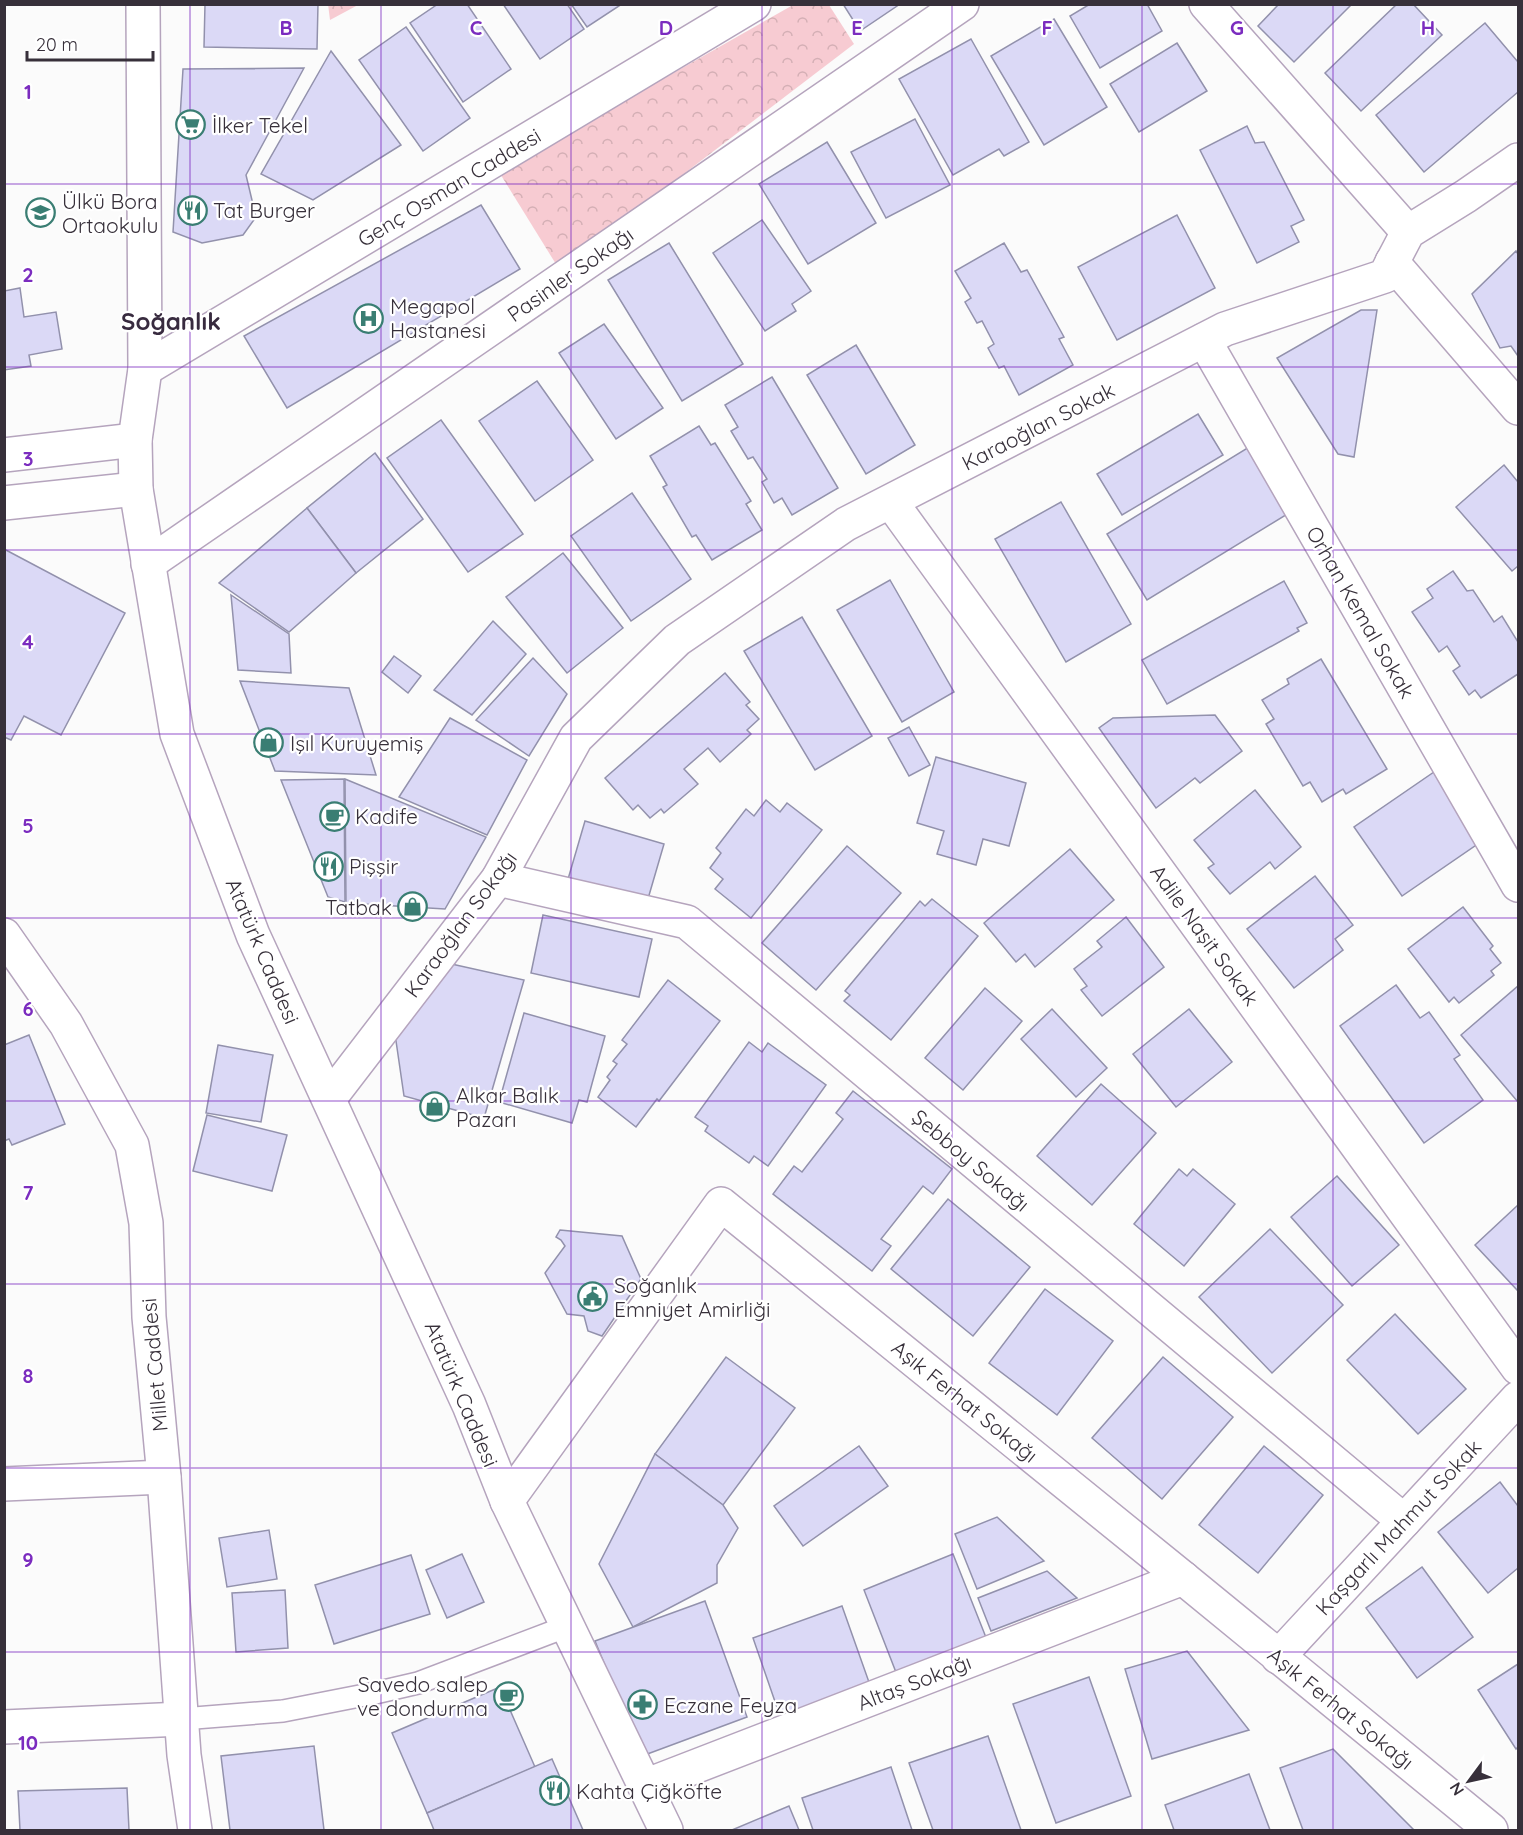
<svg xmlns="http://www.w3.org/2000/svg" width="1523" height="1835" font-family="Quicksand,sans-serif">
	<defs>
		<pattern id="park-crowns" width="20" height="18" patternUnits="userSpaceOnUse" patternTransform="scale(1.5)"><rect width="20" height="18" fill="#f7cbd2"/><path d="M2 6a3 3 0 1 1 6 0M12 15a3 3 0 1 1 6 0" fill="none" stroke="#d4afb5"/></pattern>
	</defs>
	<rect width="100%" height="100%" fill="#fbfbfb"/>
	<g fill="url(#park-crowns)">
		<polygon points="328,4 358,4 358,5 330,20"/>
		<polygon points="793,5 829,5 854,44 559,269 499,172"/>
	</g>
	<g fill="#dbd9f6" stroke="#9291ac" stroke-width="1.5">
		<polygon points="205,4 318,4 317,49 204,47"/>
		<polygon points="438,4 467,4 511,69 463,102 410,23"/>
		<polygon points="503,4 567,4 584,29 540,59"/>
		<polygon points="571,4 622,4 587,27"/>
		<polygon points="843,4 900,4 860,31"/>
		<polygon points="1090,4 1147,4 1162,31 1100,68 1070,16"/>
		<polygon points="1279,4 1352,4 1294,62 1258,26"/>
		<polygon points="1397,4 1413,4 1442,35 1361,111 1325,73"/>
		<polygon points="1054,19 1107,107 1044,145 991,56"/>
		<polygon points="1485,23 1518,62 1518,92 1424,172 1376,115"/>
		<polygon points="406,27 470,118 423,151 359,60"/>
		<polygon points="971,39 1029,142 1004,156 999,149 953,175 899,79"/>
		<polygon points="1177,43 1207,91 1139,132 1110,84"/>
		<polygon points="331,51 401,145 313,200 261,174"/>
		<polygon points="304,68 246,175 256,217 243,235 202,243 173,232 183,69"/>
		<polygon points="915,119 950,185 886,218 851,152"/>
		<polygon points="1247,126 1255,143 1264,142 1304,220 1291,226 1299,242 1257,263 1200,150"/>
		<polygon points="827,142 876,223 808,264 759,184"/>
		<polygon points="481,205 520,269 287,408 244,336"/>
		<polygon points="1177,215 1215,288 1117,340 1078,267"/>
		<polygon points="762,220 811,291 792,304 796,311 765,331 713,253"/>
		<polygon points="669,243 743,364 682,401 608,280"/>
		<polygon points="1004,243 1021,272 1027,270 1064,337 1059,339 1073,365 1019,395 1004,366 999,368 988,348 994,344 982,321 977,323 965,302 971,298 955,271"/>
		<polygon points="1516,251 1518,254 1518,356 1511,346 1500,348 1472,294"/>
		<polygon points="20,288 24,317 56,312 62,349 29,355 31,366 4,370 4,291"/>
		<polygon points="1361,310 1377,310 1354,457 1338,454 1277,358"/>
		<polygon points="604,324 663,408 616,439 559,353"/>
		<polygon points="856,345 915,445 866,474 807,375"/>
		<polygon points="772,377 838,488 792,515 782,498 774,503 762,482 767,479 753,457 748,459 731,431 738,427 725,405"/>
		<polygon points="537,381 593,460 535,501 479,421"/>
		<polygon points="1198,414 1223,455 1122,515 1097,474"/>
		<polygon points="441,420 523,534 468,572 387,458"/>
		<polygon points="699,426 711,445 715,443 751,501 746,504 762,530 712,560 696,535 692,537 663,487 667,485 650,456"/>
		<polygon points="1254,444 1294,510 1147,600 1107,534"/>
		<polygon points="375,453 423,519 356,573 307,508"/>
		<polygon points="1504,465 1518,482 1518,566 1512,571 1456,507"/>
		<polygon points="632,493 691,579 631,621 571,536"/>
		<polygon points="1061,502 1131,624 1066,662 995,539"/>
		<polygon points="307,508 356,573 289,632 219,583"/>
		<polygon points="4,549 125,613 61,735 24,716 11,740 4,737"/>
		<polygon points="563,553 623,628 567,673 506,597"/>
		<polygon points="1453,571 1467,591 1473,590 1494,622 1502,616 1518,642 1518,674 1481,698 1475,690 1469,695 1453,671 1460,666 1447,646 1439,652 1412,612 1433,598 1427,589"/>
		<polygon points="890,580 954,692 902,722 837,610"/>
		<polygon points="1284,581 1307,623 1297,628 1299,631 1167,704 1142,660"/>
		<polygon points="231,595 289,634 291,673 238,670"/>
		<polygon points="802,617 872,736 815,770 744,651"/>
		<polygon points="493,621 526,654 472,715 434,690"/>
		<polygon points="394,656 421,676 408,693 382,672"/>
		<polygon points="533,658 567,694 529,756 476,720"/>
		<polygon points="1321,659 1387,769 1346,794 1343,789 1322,802 1310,782 1303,786 1266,724 1274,719 1262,700 1289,684 1287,679"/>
		<polygon points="725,673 750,702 746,705 759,719 747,730 751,734 720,762 708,748 684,769 698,784 664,813 661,809 650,818 638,805 633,810 605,778"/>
		<polygon points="240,681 349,688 376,775 275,771"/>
		<polygon points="1215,715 1242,751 1200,783 1195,778 1156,808 1099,728 1113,718"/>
		<polygon points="450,718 527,760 487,835 399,797"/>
		<polygon points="909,727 930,765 909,776 888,738"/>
		<polygon points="936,757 1026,783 1009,846 983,839 976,865 937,854 944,831 917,823"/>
		<polygon points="1434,772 1482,841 1402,896 1354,827"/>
		<polygon points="344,779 345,902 328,897 281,780"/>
		<polygon points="345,779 486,837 445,909 346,903"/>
		<polygon points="1255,790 1301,847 1275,869 1270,862 1230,894 1208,868 1214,864 1194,840"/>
		<polygon points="766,800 780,812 787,803 822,830 751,918 715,889 723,879 710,868 721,853 716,848 746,809 754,816"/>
		<polygon points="585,821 664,844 645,909 566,886"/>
		<polygon points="847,846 901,893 816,990 762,943"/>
		<polygon points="1070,849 1114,900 1035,967 1025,954 1016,962 984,923"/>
		<polygon points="1315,876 1353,925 1335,939 1343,950 1294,988 1247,929"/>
		<polygon points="932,899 978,936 891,1040 844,1001 850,995 845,991 920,901 925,906"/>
		<polygon points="1463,907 1493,946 1490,949 1501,963 1491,971 1494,975 1459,1003 1454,997 1449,1002 1408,949"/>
		<polygon points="543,915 652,939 639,997 531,973"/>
		<polygon points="1126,917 1164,967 1102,1016 1081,990 1087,986 1074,969 1102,947 1097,941"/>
		<polygon points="447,963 524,980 484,1118 404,1096 395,1034"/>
		<polygon points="668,980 720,1021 659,1101 657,1099 636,1127 598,1097 610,1080 607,1077 617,1064 613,1061 627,1044 622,1040"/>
		<polygon points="1396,985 1420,1018 1429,1012 1460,1055 1454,1059 1483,1100 1424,1143 1340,1026"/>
		<polygon points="1518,986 1518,1102 1461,1035"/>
		<polygon points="985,988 1022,1021 963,1090 925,1058"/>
		<polygon points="1052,1009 1107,1068 1076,1097 1021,1039"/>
		<polygon points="1189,1009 1232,1062 1176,1107 1133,1054"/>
		<polygon points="524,1013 605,1036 587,1102 579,1100 572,1123 499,1102"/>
		<polygon points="29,1035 65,1124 12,1145 9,1139 4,1141 4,1045"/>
		<polygon points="749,1042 762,1052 768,1043 826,1085 768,1166 754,1156 749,1163 705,1131 708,1126 695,1117"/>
		<polygon points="218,1045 273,1055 261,1122 206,1113"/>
		<polygon points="1101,1084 1156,1133 1092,1205 1037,1156"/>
		<polygon points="853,1091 952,1169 933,1194 923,1186 881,1239 891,1246 872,1271 773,1194 794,1166 802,1172 843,1119 836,1113"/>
		<polygon points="207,1115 287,1135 272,1191 193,1171"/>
		<polygon points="1179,1169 1187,1176 1193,1169 1235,1204 1184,1266 1134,1224"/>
		<polygon points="1337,1176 1399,1245 1352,1286 1291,1217"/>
		<polygon points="948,1199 1030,1267 973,1336 891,1269"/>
		<polygon points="1518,1205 1518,1291 1475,1245"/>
		<polygon points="1270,1229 1343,1305 1272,1373 1199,1297"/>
		<polygon points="560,1230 622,1236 641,1279 602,1336 588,1331 584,1316 567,1314 545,1273 565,1246 561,1240 556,1237"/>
		<polygon points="1045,1289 1113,1341 1057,1415 989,1363"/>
		<polygon points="1395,1314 1466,1389 1418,1434 1347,1360"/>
		<polygon points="726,1357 795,1408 723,1505 655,1454"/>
		<polygon points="1163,1357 1233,1417 1162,1499 1092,1438"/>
		<polygon points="859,1446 888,1486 803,1546 774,1506"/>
		<polygon points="1264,1446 1323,1495 1258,1573 1199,1525"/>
		<polygon points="655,1454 723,1505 738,1528 717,1565 717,1583 633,1627 599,1564"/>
		<polygon points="1500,1482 1518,1506 1518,1568 1488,1593 1438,1532"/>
		<polygon points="997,1517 1044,1561 977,1589 955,1534"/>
		<polygon points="269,1530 277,1579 227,1587 219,1538"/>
		<polygon points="462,1554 484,1602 447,1618 426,1570"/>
		<polygon points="953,1554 989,1645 899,1680 864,1590"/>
		<polygon points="411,1555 430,1614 334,1644 315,1585"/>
		<polygon points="1422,1567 1473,1637 1417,1678 1366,1608"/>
		<polygon points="1047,1571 1077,1598 991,1631 978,1598"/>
		<polygon points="285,1590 288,1648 236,1652 232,1593"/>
		<polygon points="705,1601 747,1717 642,1756 595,1641"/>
		<polygon points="842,1606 870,1685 780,1716 753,1638"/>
		<polygon points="1187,1651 1249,1730 1152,1759 1125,1669"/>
		<polygon points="1518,1664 1518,1747 1516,1749 1478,1690"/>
		<polygon points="1089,1677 1131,1796 1056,1823 1013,1704"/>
		<polygon points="500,1687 535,1767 427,1813 392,1733"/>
		<polygon points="988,1736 1021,1830 933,1830 909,1763"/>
		<polygon points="314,1746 324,1830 230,1830 221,1756"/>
		<polygon points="1333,1749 1414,1830 1303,1830 1280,1768"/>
		<polygon points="552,1759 583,1830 434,1830 427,1813"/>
		<polygon points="891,1767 912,1830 813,1830 802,1798"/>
		<polygon points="1249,1774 1270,1830 1174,1830 1165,1805"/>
		<polygon points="127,1788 129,1830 20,1830 18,1791"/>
		<polygon points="789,1806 799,1830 732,1830"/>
	</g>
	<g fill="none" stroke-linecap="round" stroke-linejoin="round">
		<defs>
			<polyline id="lane" points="182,1719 283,1711 375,1693 418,1683 568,1626"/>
			<g id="street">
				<polyline points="1206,4 1408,232"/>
				<polyline points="1392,262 1518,408"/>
				<polyline points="1204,340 1518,885"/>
				<polyline points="145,369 754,4"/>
				<polyline points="891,502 1518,1368"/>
				<polyline points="148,564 962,4"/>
				<polyline points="498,879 687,922 1404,1521"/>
				<polyline points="329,1099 498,879 576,738 677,640 846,524 1225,329 1385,276 1408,232 1466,196 1518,160"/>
				<polyline points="4,1484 164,1477"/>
				<polyline points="507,1501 721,1204 1183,1578 1491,1830"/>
				<polyline points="1278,1657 1518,1398"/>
				<polyline points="4,1727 182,1719"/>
				<polyline points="645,1786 1183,1578"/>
			</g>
			<g id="secondary">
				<polyline points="143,4 145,369 135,440 136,489 177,734 253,935 469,1405 507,1501 666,1830"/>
				<polyline points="4,455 135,440"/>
				<polyline points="4,503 136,489"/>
				<polyline points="4,935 66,1024 132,1145 146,1223 149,1317 164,1477 184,1755 195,1830"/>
			</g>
		</defs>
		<use href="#lane" stroke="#b5a4bd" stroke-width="24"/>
		<use href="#street" stroke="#b5a4bd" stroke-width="36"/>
		<use href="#secondary" stroke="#b5a4bd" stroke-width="36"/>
		<use href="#lane" stroke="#fff" stroke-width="21"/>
		<use href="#street" stroke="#fff" stroke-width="33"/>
		<use href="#secondary" stroke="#fff" stroke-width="33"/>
	</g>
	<path fill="none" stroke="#7b2cbf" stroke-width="1.5" stroke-opacity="0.55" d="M 190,4 L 190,1830M 381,4 L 381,1830M 571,4 L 571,1830M 762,4 L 762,1830M 952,4 L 952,1830M 1142,4 L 1142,1830M 1333,4 L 1333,1830M 4,184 L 1518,184M 4,367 L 1518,367M 4,550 L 1518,550M 4,734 L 1518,734M 4,918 L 1518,918M 4,1101 L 1518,1101M 4,1284 L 1518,1284M 4,1468 L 1518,1468M 4,1652 L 1518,1652"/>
	<defs>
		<symbol id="supermarket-ring" viewBox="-11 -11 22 22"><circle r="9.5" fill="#fff" stroke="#3a7e73" stroke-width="1.5"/><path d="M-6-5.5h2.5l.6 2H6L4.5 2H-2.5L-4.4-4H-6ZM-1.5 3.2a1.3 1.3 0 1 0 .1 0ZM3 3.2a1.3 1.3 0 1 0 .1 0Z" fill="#3a7e73"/></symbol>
		<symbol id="restaurant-ring" viewBox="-11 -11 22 22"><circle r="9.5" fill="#fff" stroke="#3a7e73" stroke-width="1.5"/><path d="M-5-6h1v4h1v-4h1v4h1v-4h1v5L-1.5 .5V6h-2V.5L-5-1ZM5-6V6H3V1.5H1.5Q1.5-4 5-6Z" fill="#3a7e73"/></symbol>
		<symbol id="school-ring" viewBox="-11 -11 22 22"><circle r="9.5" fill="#fff" stroke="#3a7e73" stroke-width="1.5"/><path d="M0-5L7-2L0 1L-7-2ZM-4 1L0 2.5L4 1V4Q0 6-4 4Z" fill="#3a7e73"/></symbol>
		<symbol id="hospital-ring" viewBox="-11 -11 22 22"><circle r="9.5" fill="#fff" stroke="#3a7e73" stroke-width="1.5"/><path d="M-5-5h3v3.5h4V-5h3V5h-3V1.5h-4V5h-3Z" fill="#3a7e73"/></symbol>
		<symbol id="shop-ring" viewBox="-11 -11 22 22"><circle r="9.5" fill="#fff" stroke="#3a7e73" stroke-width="1.5"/><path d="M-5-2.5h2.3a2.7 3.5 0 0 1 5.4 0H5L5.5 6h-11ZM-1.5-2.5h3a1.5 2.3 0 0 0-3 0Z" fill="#3a7e73"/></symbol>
		<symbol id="cafe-ring" viewBox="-11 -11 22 22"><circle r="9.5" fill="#fff" stroke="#3a7e73" stroke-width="1.5"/><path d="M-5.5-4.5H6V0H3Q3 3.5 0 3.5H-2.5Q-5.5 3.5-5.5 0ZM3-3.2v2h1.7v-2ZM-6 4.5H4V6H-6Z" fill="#3a7e73"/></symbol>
		<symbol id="civic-ring" viewBox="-11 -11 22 22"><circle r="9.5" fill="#fff" stroke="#3a7e73" stroke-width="1.5"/><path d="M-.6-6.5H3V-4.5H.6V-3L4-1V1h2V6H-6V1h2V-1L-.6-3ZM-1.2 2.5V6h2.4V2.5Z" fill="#3a7e73"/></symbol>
		<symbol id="pharmacy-ring" viewBox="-11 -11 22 22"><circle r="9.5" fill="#fff" stroke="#3a7e73" stroke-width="1.5"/><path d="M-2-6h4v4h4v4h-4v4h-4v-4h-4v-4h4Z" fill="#3a7e73"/></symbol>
	</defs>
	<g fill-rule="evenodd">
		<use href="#supermarket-ring" x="174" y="108" width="33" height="33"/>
		<use href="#restaurant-ring" x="176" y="194" width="33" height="33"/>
		<use href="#school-ring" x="24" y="196" width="33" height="33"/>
		<use href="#hospital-ring" x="352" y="302" width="33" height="33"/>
		<use href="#shop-ring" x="252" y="726" width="33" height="33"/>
		<use href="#cafe-ring" x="318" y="800" width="33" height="33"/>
		<use href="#restaurant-ring" x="312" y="850" width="33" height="33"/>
		<use href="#shop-ring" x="396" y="890" width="33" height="33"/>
		<use href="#shop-ring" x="418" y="1090" width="33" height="33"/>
		<use href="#civic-ring" x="576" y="1280" width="33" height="33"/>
		<use href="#cafe-ring" x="492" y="1680" width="33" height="33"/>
		<use href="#pharmacy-ring" x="626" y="1688" width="33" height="33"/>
		<use href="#restaurant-ring" x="538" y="1774" width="33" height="33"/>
	</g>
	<g text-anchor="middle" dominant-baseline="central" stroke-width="4.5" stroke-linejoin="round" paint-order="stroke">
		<g font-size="21" fill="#37303a" stroke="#fff" text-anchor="start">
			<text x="212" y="125">İlker Tekel</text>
			<text x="62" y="201">Ülkü Bora<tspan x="62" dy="24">Ortaokulu</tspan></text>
			<text x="213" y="210">Tat Burger</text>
			<text x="390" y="306">Megapol<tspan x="390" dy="24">Hastanesi</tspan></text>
			<text x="290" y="743">Işıl Kuruyemiş</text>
			<text x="355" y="816">Kadife</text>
			<text x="349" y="866">Pişşir</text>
			<text x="392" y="907" text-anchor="end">Tatbak</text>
			<text x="456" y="1095">Alkar Balık<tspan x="456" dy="24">Pazarı</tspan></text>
			<text x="614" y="1285">Soğanlık<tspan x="614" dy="24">Emniyet Amirliği</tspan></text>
			<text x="488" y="1684" text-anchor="end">Savedo salep<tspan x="488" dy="24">ve dondurma</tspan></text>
			<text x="664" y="1705">Eczane Feyza</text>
			<text x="576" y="1791">Kahta Çiğköfte</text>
		</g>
		<g font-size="21" fill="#37303a" stroke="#fff">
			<text transform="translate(449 187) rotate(-31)">Genç Osman Caddesi</text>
			<text transform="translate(570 274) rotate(-35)">Pasinler Sokağı</text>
			<text transform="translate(1038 426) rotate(-27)">Karaoğlan Sokak</text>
			<text transform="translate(1361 612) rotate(60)">Orhan Kemal Sokak</text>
			<text transform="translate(460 924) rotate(-54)">Karaoğlan Sokağı</text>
			<text transform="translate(1205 935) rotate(54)">Adile Naşit Sokak</text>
			<text transform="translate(263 951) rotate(67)">Atatürk Caddesi</text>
			<text transform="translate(971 1160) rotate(40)">Şebboy Sokağı</text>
			<text transform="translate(154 1365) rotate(-95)">Millet Caddesi</text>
			<text transform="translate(462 1394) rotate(67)">Atatürk Caddesi</text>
			<text transform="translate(965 1401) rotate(39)">Aşık Ferhat Sokağı</text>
			<text transform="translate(1398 1527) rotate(-47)">Kaşgarlı Mahmut Sokak</text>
			<text transform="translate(914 1682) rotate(-21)">Altaş Sokağı</text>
			<text transform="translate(1341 1708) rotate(39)">Aşık Ferhat Sokağı</text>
		</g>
		<g font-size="24" font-weight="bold" fill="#382b3f" stroke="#fff">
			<text x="171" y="321">Soğanlık</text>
		</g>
	</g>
	<g font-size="20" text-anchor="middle" font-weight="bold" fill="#7b2cbf" stroke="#fff" stroke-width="4.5" stroke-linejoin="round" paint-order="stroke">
		<text x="286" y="35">B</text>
		<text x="476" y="35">C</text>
		<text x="666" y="35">D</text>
		<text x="857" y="35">E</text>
		<text x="1047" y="35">F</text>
		<text x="1237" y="35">G</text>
		<text x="1428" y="35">H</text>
		<text x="28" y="99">1</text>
		<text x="28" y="282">2</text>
		<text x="28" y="466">3</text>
		<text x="28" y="649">4</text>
		<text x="28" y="833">5</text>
		<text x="28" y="1016">6</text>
		<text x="28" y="1200">7</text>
		<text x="28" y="1383">8</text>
		<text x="28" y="1567">9</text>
		<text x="28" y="1750">10</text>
	</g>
	<rect width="1523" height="1835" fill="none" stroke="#37303a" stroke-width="12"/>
	<g transform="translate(1469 1781) rotate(237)" stroke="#ffffff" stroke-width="4.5" paint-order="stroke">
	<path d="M0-4.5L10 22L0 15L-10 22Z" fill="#37303a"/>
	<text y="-9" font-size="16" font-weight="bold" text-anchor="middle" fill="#37303a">N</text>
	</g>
	<path d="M27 51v9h126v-9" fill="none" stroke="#37303a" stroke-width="3"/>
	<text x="36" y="51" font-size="18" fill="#37303a" stroke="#ffffff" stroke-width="4.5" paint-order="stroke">20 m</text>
</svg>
